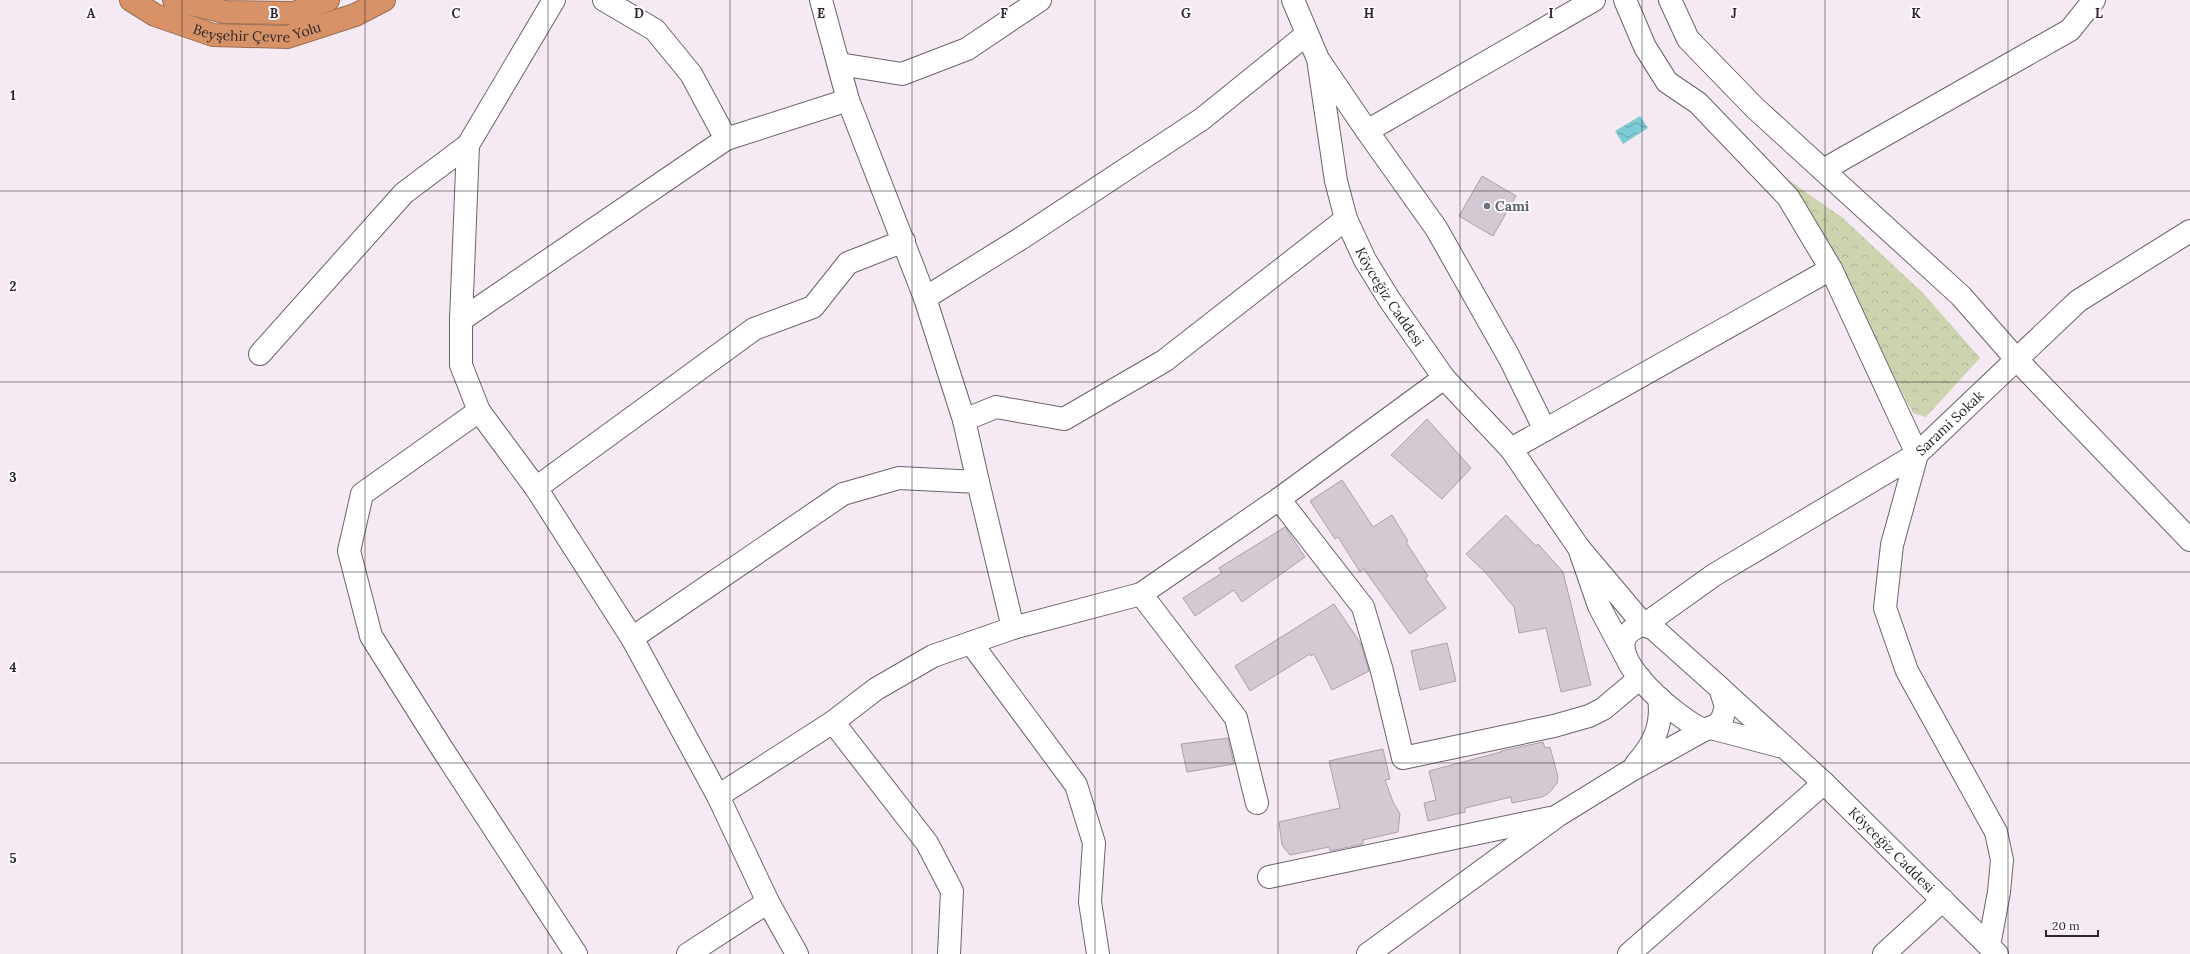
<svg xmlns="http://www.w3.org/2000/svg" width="2190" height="954" font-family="Lora,serif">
	<defs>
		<pattern id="park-crowns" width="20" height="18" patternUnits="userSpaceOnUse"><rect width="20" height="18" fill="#cdd3af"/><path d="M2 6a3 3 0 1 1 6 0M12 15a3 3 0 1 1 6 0" fill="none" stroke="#b0b597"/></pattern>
		<pattern id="water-waves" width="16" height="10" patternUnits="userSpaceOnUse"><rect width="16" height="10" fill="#7ecad5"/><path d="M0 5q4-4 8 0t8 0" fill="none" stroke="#67a4ad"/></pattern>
	</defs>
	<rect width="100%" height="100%" fill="#f5eaf4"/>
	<polygon fill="url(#park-crowns)" points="1787,179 1843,218 1924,294 1980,358 1926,417 1913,413 1830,255"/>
	<polygon fill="url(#water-waves)" points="1640,116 1648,128 1623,144 1615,131"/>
	<g fill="#d4c9d3" stroke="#aca1ab">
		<polygon points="1482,176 1516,196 1493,236 1459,216"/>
		<polygon points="1427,419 1471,468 1442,499 1391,455"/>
		<polygon points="1342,480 1373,527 1392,515 1408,541 1406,542 1428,576 1425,578 1446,608 1410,634 1364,569 1360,572 1338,537 1335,539 1310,501"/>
		<polygon points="1506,515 1536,546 1538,544 1563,572 1591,685 1561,692 1546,628 1519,633 1514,607 1486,573 1466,554"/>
		<polygon points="1285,527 1305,557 1242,602 1234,590 1195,616 1183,598 1222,573 1219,568"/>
		<polygon points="1334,604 1361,644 1369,671 1332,690 1314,654 1311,656 1310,654 1250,691 1235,666"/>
		<polygon points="1447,643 1456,681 1420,690 1411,651"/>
		<polygon points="1228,738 1234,764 1187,772 1181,744"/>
		<polygon points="1543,742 1545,748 1550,747 1558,777 1557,783 1549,793 1542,797 1512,803 1511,797 1465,808 1465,812 1428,821 1424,803 1436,800 1429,771 1501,752 1501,751"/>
		<polygon points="1383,749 1390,779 1385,780 1393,802 1400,814 1398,832 1363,840 1363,844 1330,851 1329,847 1290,855 1282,845 1279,822 1340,808 1329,761"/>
	</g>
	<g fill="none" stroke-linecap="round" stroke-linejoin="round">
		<defs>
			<g id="minor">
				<polyline points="604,0 655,30 691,74 726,139"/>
				<polyline points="821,0 848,100"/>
				<path id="s1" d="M 1293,0 L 1318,59 L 1336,181 L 1346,219 L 1365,260 L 1389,299 L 1444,378 L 1511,449 L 1579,548"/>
				<polyline points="1625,0 1645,47 1667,82 1698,103 1788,197 1831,269"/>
				<polyline points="1670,0 1688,39 1755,108 1961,296 2017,360 2190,540"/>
				<polyline points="1320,62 1367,131 1594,0"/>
				<polyline points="839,64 902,74 967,49 1040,0"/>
				<polyline points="1367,131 1436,228 1509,357 1545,430"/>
				<polyline points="468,145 461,320 461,365 479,411 536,488 632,638 718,796 833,722 876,689 933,656 1013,628 1141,594 1279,499"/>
				<polyline points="1823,170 2070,30 2094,0"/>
				<polyline points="461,320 726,139 848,100 925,298"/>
				<polyline points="260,354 404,193 468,145 554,0"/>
				<polyline points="1444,378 1279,499 1363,607 1382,671 1403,758 1554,726 1589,716 1603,709 1640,678"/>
				<polyline points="479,411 362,494 349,551 371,636 441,747 576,954"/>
				<polyline points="964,420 925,298 1020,239 1202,119 1307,34"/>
				<polyline points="1511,449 1831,269 1917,454 1892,545 1885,608 1907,671 1996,832 2002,860 1999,892 1989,946"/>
				<polyline points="978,482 964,420 996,407 1064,419 1164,361 1346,219"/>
				<polyline points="536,488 754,329 813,307 848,263 904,241"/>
				<polyline points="1141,594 1236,718 1257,803"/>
				<polyline points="632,638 843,494 899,478 978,482 1013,628"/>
				<polyline points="971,643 1076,785 1094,843 1090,902 1098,954"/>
				<polyline points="1625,655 1599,606 1579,548 1644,625"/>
				<path id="s2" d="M 1720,688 L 1824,783 L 1997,954"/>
				<polyline points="833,722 927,843 952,891 949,954"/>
				<polyline points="1711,728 1779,746"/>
				<path id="s3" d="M 1704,730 C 1678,720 1582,641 1644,625 L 1714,575 L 1917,454 L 2078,301 L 2190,231"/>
				<path d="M 1636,764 C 1654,744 1663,725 1659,698"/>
				<polyline points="718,796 768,902 797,954"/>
				<polyline points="1269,877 1550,818"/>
				<polyline points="688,954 768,902"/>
				<polyline points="1368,954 1557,816 1630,771 1704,730 1717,725 1722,719 1726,707 1720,688 1654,629 1644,625"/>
				<polyline points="1629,954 1824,783"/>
				<polyline points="1884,954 1943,900"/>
			</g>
			<g id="highway">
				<path id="s4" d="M 131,0 L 155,15 L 213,35 L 287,37 L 355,15 L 384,0"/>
				<polyline points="174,0 225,12 294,13 328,0"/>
			</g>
		</defs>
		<use href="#minor" stroke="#6c626b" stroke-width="24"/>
		<use href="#highway" stroke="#9b6e52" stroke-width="24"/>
		<use href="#minor" stroke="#fff" stroke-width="22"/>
		<use href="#highway" stroke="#d79367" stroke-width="22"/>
	</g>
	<path fill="none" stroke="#2c282c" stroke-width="1" stroke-opacity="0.55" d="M 182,0 L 182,954M 365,0 L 365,954M 548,0 L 548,954M 730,0 L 730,954M 912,0 L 912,954M 1095,0 L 1095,954M 1278,0 L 1278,954M 1460,0 L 1460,954M 1642,0 L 1642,954M 1825,0 L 1825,954M 2008,0 L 2008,954M 0,191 L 2190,191M 0,382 L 2190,382M 0,572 L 2190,572M 0,763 L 2190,763"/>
	<circle fill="#6b7280" stroke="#fef9fd" stroke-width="1.5" cx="1487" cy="206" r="4"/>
	<g text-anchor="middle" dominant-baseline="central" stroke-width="4" stroke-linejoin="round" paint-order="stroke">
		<g font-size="14" fill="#2c282c" stroke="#fef9fd">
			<text stroke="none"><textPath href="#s4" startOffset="134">Beyşehir Çevre Yolu</textPath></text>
			<text stroke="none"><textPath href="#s1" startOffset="316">Köyceğiz Caddesi</textPath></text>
			<text stroke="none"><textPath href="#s3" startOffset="519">Sarami Sokak</textPath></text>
			<text stroke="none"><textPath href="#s2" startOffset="236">Köyceğiz Caddesi</textPath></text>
		</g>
		<g font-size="14" font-weight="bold" fill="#5b616d" stroke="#fef9fd" text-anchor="start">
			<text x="1495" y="206">Cami</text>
		</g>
	</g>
	<g font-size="13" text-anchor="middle" font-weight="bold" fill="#2c282c" stroke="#fef9fd" stroke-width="4" stroke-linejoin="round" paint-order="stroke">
		<text x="91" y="18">A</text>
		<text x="274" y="18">B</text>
		<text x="456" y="18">C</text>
		<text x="639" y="18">D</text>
		<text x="821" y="18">E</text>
		<text x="1004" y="18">F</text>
		<text x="1186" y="18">G</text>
		<text x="1369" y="18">H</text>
		<text x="1551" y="18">I</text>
		<text x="1734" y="18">J</text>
		<text x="1916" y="18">K</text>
		<text x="2099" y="18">L</text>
		<text x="13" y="100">1</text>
		<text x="13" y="291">2</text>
		<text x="13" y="482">3</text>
		<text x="13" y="672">4</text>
		<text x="13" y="863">5</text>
	</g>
	<path d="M2046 930v6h52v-6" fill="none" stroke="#2c282c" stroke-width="2"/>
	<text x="2052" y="930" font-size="12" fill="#2c282c" stroke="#fef9fd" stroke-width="3" paint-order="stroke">20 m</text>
</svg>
